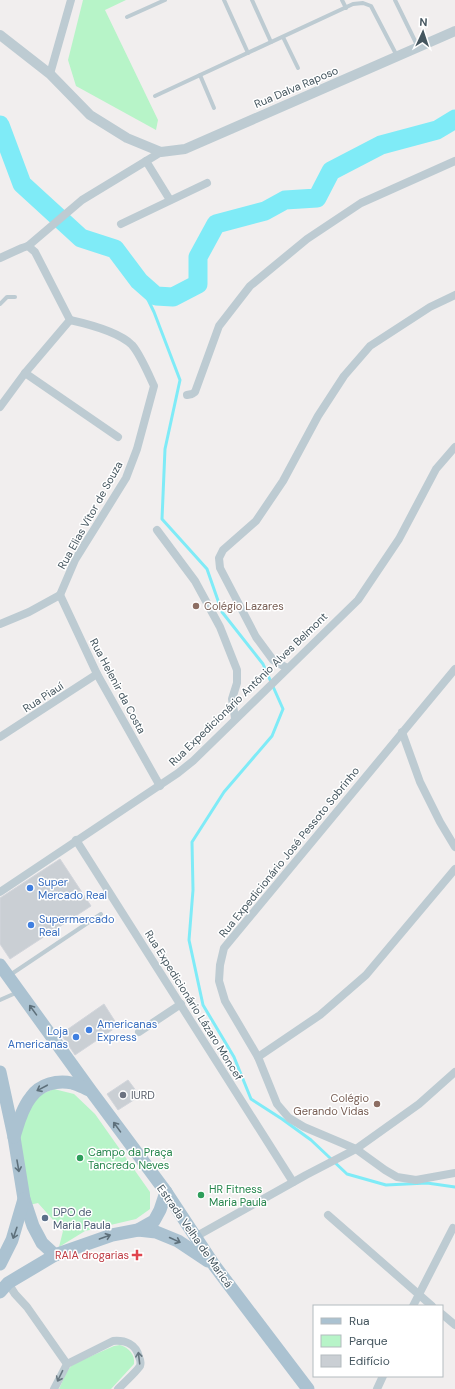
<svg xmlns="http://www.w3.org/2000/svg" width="455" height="1389" font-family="'DM Sans',sans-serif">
	<rect width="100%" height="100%" fill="#f1eeee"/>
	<g fill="#b7f4c8">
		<polygon points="83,0 126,0 105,10 158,120 156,130 76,86 68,60"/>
		<polygon points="54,1089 74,1094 95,1114 150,1192 150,1209 136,1219 85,1231 59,1247 63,1231 38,1203 29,1205 19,1143 24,1119 37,1096"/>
		<path d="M 120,1345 C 129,1348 135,1354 134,1364 L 111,1389 L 59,1389 L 67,1371 L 73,1364 L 114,1346 Z"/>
	</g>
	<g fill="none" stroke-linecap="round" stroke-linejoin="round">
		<polyline stroke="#7febf7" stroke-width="3" points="139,281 154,312 180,380 165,449 162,519 207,569 222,612 263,664 283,709 272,736 224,792 192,842 193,890 189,940 203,1005 234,1057 251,1099 282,1119 311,1140 347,1174 386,1185 427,1183 455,1187"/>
		<polyline stroke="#7febf7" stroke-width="19" points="0,125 22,184 81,238 115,249 139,281 156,296 173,297 198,284 198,257 216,224 265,211 285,200 317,198 331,171 381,145 437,130 455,119"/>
	</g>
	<g fill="#cacfd4" stroke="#d2d5db">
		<polygon points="60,859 91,906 10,959 0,944 0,898"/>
		<polygon points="104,1004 118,1026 75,1055 61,1034"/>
		<polygon points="128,1080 140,1096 118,1110 107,1094"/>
	</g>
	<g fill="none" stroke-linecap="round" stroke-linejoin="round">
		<g stroke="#bdcbd2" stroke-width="4">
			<polyline points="224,0 248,53"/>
			<polyline points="252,0 271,42"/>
			<polyline points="342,0 346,8"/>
			<polyline points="395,0 418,47"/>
			<polyline points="127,17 165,0"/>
			<polyline points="283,37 298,68"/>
			<polyline points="200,75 214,108"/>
			<polyline points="155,96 353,4 363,3 371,6 397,56"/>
			<polyline points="0,304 7,297 15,297"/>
			<polyline points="10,975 101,914"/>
			<polyline points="0,1000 18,992"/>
		</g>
		<g stroke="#bdcbd2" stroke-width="8">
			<polyline points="50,74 71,0"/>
			<polyline points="146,161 170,200"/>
			<polyline points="121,224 207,183"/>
			<polyline points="28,246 82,200 161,152"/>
			<polyline points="0,258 22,248 28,246 35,252 70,320"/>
			<polyline points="25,373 118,437"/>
			<polyline points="187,395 192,394 195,392 219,326 250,286 307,239 361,203 455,161"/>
			<path d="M 0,407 L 25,373 L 70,320 C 88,324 119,332 132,345 C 140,354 149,375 154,386 L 137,449 L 126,478 L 75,560 L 60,595"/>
			<polyline points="157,530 195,581 220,627 237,670 237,683 232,699 235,718"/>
			<polyline points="60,595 97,674 160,786"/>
			<polyline points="0,624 29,612 60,595"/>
			<polyline points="287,668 273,660 256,637 220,568 219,558 223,550 256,521 283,481 318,416 344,376 370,346 430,307 455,295"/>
			<polyline points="455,669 224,948 220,965 219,981 225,1001 258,1057 277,1104 289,1118 304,1127 356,1149 385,1170 397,1177 416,1180 455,1173"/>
			<polyline points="402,732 420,782 440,822 455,847"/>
			<polyline points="0,737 97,674"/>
			<polyline points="76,840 293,1182"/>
			<polyline points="0,892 178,773 193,761 358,600 399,539 436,469 455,447"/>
			<polyline points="139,1032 181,1004"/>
			<polyline points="258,1057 320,1015 366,975 455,869"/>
			<polyline points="328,1215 432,1306"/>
			<polyline points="195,1237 306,1175 356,1149 419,1104 455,1072"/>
			<polyline points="8,1283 15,1294 27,1307 67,1364"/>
			<polyline points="413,1306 453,1228"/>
			<polyline points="442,1314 455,1325"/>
			<path d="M 54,1389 L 67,1364 L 113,1341 C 125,1340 136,1344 139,1357 C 140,1359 141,1363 140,1366 C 137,1371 123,1384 118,1389"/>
			<polyline points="377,1389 383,1376"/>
		</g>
		<polyline stroke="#bdcbd2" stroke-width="10" points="0,35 50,74 90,115 127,138 161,152 185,149 455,31"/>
		<g stroke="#abc2d1" stroke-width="13">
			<polyline points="0,965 91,1091 166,1192 214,1265 308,1389"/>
			<polyline points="0,1072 14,1137 24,1199 33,1226 42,1243 55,1255"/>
			<path d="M 14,1137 C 18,1124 22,1108 31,1097 C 40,1084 57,1080 72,1083 C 78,1084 84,1088 89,1090"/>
			<polyline points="138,1230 156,1232 178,1241 208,1261"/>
			<polyline points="0,1264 12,1240 24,1199"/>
			<polyline points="0,1292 8,1283 55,1255 112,1235 138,1230 154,1221 160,1210 166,1192"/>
		</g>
	</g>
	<defs><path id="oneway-shaft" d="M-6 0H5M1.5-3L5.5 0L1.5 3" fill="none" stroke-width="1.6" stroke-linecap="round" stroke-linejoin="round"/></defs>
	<g stroke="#5e707b">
		<use href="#oneway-shaft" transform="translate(33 1010) rotate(-126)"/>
		<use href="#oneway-shaft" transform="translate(42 1088) rotate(152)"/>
		<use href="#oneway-shaft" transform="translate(117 1127) rotate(-126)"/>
		<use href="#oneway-shaft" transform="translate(18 1166) rotate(80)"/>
		<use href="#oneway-shaft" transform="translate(15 1233) rotate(109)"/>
		<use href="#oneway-shaft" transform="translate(105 1237) rotate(-20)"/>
		<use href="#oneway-shaft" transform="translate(175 1240) rotate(25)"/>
	</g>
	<g stroke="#687881">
		<use href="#oneway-shaft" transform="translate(139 1358) rotate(-97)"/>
		<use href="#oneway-shaft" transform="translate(60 1376) rotate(116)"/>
	</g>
	<g fill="#8d6e63" stroke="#fff" stroke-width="1.5">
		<circle cx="196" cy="606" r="4"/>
		<circle cx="377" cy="1104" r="4"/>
	</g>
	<g fill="#3f7fe0" stroke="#fff" stroke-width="1.5">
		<circle cx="30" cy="888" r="4"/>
		<circle cx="31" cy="925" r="4"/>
		<circle cx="89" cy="1030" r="4"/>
		<circle cx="76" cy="1037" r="4"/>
	</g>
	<circle fill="#6b7280" stroke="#fff" stroke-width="1.5" cx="123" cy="1095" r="4"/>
	<g fill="#2e9e5b" stroke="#fff" stroke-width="1.5">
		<circle cx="80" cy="1158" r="4"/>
		<circle cx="201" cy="1195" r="4"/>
	</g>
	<circle fill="#5c6f8a" stroke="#fff" stroke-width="1.5" cx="45" cy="1218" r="4"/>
	<path fill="#e0444e" stroke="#fff" stroke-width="1.5" d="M135 1249h4v4h4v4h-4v4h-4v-4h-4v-4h4z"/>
	<g text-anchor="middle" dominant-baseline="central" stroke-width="3" stroke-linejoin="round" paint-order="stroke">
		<g font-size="11" fill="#44555e" stroke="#fff">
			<text transform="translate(296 87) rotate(-23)">Rua Dalva Raposo</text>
			<text transform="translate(90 515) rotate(-61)">Rua Elias Vítor de Souza</text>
			<text transform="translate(118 686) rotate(62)">Rua Helenir da Costa</text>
			<text transform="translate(248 689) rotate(-44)">Rua Expedicionário Antônio Alves Belmont</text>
			<text transform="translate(43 697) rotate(-33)">Rua Piauí</text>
			<text transform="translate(289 852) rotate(-51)">Rua Expedicionário José Pessoto Sobrinho</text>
			<text transform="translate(194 1005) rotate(58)">Rua Expedicionário Lázaro Moncef</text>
			<text transform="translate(195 1236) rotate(55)">Estrada Velha de Maricá</text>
		</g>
		<g font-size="11" fill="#785e54" stroke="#fff" text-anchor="start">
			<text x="204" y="606">Colégio Lazares</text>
			<text x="369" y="1098" text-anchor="end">Colégio<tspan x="369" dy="13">Gerando Vidas</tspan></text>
		</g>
		<g font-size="11" fill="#366cbe" stroke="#fff" text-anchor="start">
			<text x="38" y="882">Super<tspan x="38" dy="13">Mercado Real</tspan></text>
			<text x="39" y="919">Supermercado<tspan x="39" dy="13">Real</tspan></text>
			<text x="97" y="1024">Americanas<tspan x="97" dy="13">Express</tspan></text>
			<text x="68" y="1031" text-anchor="end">Loja<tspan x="68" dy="13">Americanas</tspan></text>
		</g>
		<g font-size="11" fill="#5b616d" stroke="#fff" text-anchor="start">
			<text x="131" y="1095">IURD</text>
		</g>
		<g font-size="11" fill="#27864d" stroke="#fff" text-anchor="start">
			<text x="88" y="1152">Campo da Praça<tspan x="88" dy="13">Tancredo Neves</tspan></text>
			<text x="209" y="1189">HR Fitness<tspan x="209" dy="13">Maria Paula</tspan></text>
		</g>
		<g font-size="11" fill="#4e5e75" stroke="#fff" text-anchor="start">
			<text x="53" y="1212">DPO de<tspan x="53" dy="13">Maria Paula</tspan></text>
		</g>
		<g font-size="11" fill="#be3a42" stroke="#fff" text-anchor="end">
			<text x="129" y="1255">RAIA drogarias</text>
		</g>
	</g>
	<rect x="313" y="1305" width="130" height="72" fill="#ffffff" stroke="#b4bbbf"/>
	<rect x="321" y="1318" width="20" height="6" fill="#abc2d1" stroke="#b4bbbf"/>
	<text x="349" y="1325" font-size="12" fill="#44555e">Rua</text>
	<rect x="321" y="1335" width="20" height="12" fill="#b7f4c8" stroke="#b4bbbf"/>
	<text x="349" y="1345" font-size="12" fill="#44555e">Parque</text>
	<rect x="321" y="1355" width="20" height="12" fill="#cacfd4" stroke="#b4bbbf"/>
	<text x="349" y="1365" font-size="12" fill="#44555e">Edifício</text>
	<g transform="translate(423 32) rotate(3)" stroke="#ffffff" stroke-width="3" paint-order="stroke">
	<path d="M0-3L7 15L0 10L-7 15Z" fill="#44555e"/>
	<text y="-6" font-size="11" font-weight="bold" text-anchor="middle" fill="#44555e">N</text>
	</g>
</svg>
